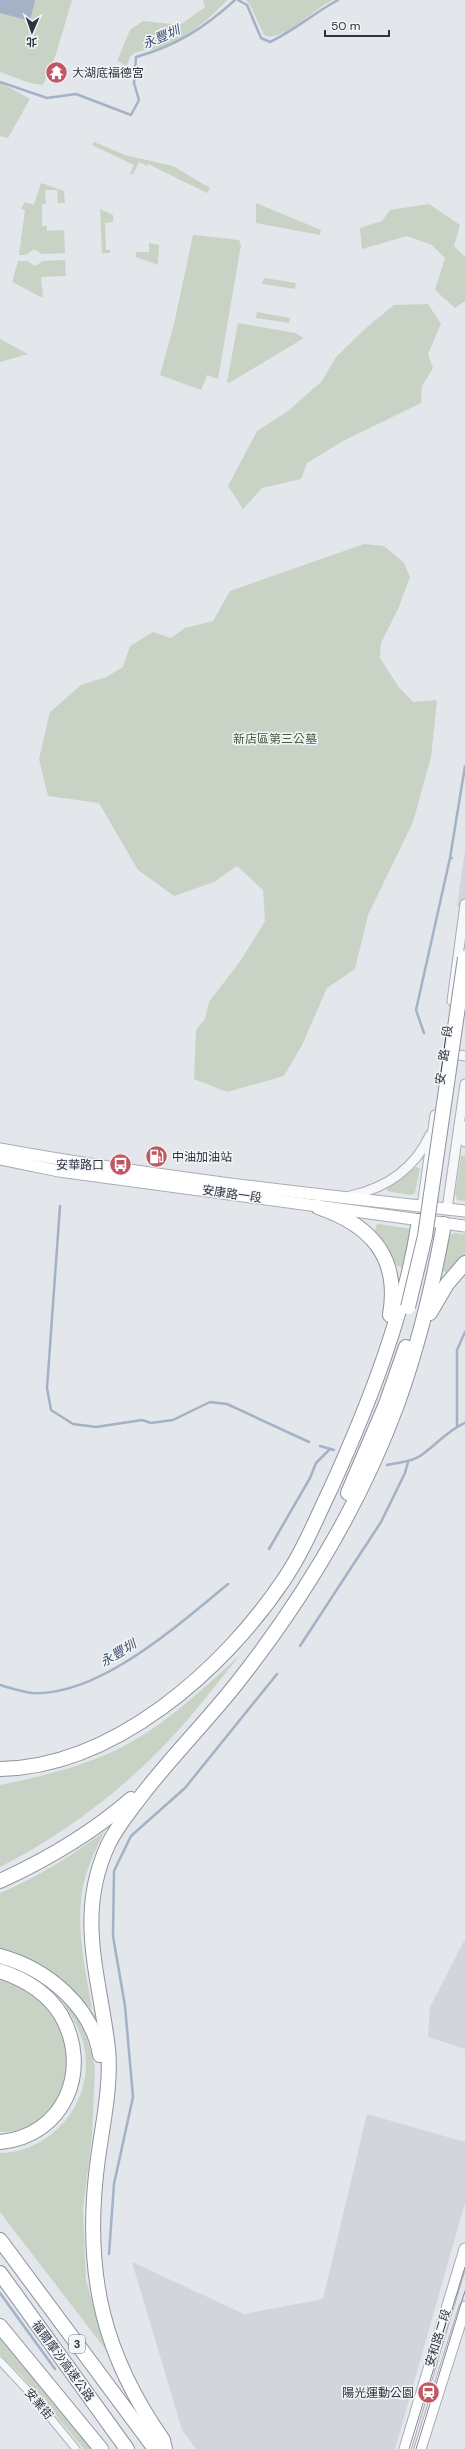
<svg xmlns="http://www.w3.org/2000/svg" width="465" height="2449" font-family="'DM Sans','Noto Sans TC',sans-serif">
	<rect width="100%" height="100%" fill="#e3e6ea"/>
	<g fill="#d2d5dc">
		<polygon points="465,850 465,907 457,906"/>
		<polygon points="464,1941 465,1941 465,2049 428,2037 430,2007"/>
		<polygon points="367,2114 465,2142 465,2203 395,2449 196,2449 182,2430 132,2262 244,2314 323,2299"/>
	</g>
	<g fill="#c8d3c6">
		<polygon points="0,0 72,0 56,54 43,85 30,83 0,72"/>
		<path d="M 203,0 L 227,0 C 213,16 182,42 162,48 C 153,51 140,48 132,55 C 129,57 128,63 127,66 L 117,61 L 130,30 L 143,21 L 180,25 L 205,7 Z"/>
		<path d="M 246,0 L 333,0 C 312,10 293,33 270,37 L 264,35 L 250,5 Z"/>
		<polygon points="0,82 30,99 8,138 0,136"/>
		<polygon points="94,142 125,155 173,166 210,188 207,193 148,164 147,166 139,162 133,175 130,173 134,165 92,145"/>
		<polygon points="41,183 64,191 65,203 58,203 57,190 45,190 46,204 42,204 42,226 47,226 47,231 64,230 65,253 42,254 34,249 26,255 19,255 25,210 21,209 25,202 34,205"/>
		<polygon points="256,203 321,230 320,235 256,223"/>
		<polygon points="429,204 460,225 454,246 465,257 465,301 455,308 435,290 445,258 432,245 407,236 362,249 360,228 382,221 390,210"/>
		<polygon points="100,209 113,215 113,222 105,223 106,250 110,250 110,253 102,253"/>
		<polygon points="193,235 239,240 241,245 218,379 207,375 201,390 160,375 174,324"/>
		<polygon points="149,243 159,245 158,265 136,257 136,252 149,252"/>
		<polygon points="65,260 66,276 41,277 43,298 12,282 18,261 27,261 35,266 43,261"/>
		<polygon points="264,278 296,283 295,289 262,284"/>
		<polygon points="428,304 441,324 428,354 433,368 422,386 421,403 343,441 307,463 301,479 262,488 243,509 228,486 257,431 288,411 322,381 336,357 366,328 394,305"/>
		<polygon points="257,312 290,318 289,323 256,318"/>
		<polygon points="238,323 295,333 304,338 229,383 227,382"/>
		<polygon points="0,339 28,354 0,362"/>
		<polygon points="364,544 384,546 404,563 410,577 398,609 381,643 380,658 398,686 413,702 437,700 431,757 413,822 368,915 355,969 327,988 302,1045 284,1076 227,1092 194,1079 196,1030 205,1019 209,1002 241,960 265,921 263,890 237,866 214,882 174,896 138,870 99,803 48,796 39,759 50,712 81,685 106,677 123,667 130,646 153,632 171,638 185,628 213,621 230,591"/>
		<polygon points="461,1156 465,1156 465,1201 457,1200 455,1194"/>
		<polygon points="416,1167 420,1168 415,1193 410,1195 387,1191 387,1188 405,1176"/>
		<polygon points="379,1224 412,1229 405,1266 402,1268 396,1265 385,1244 375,1233 376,1225"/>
		<polygon points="454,1233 465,1234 465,1255 446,1273 442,1270 449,1235"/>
		<path d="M 240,1655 C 218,1682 197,1710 174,1735 C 123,1790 66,1833 0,1867 L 0,1785 C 44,1776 94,1764 133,1741 C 173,1718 206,1686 240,1655 Z"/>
		<path d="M 104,1832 C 95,1851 85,1871 82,1892 C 76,1931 86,1971 92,2010 C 65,1978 40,1962 0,1949 L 0,1893 C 39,1877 70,1856 104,1832 Z"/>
		<path d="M 0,1978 C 54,1997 89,2051 54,2104 C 42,2122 22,2133 0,2132 Z"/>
		<path d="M 60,1998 L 78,2018 L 87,2038 L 95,2067 L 92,2136 L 83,2209 L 86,2280 L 106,2350 L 0,2212 L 0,2153 C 58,2152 101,2091 81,2036 C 76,2022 68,2010 60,1998 Z"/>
		<polygon points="0,2336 96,2449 84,2449 22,2376 0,2355"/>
	</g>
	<polygon fill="#a3b2c6" points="0,0 35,0 30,21 0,13"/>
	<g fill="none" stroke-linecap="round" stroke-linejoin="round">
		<g stroke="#a3b2c6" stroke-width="2.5">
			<path d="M 238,0 L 247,5 L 261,38 L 270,42 C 295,30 314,13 338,0"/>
			<path d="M 0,82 L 47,98 L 76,94 L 131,115 L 139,100 L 134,83 L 136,57 C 176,46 204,28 235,0"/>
			<polyline points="450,858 465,766"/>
			<polyline points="424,1033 416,1010 450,858 452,858"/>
			<polyline points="60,1206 47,1388 51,1410 73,1424 96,1427 142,1420 151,1423 173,1420 210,1402 227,1404 309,1442"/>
			<polyline points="457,1426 457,1350 465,1332"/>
			<polyline points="320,1446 334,1450"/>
			<path d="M 387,1465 C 399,1462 409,1463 420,1456 C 435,1446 448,1430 465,1423"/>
			<polyline points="269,1549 310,1478 316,1463 330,1449"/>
			<polyline points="300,1646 381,1522 405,1473 408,1462"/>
			<path d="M 0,1685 C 10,1688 22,1692 32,1693 C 99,1697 179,1624 228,1584"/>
			<polyline points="109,2254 114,2184 133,2097 125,2006 113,1936 114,1871 131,1836 185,1788 277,1674"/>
			<polyline points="0,2293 55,2369"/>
		</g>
		<defs>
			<polyline id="minor" points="0,2361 31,2394 76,2449"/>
			<g id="tertiary">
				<polyline points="452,1001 465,904"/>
				<polyline points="447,1053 465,1056"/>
				<polyline points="462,1125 465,1142"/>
				<path d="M 350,1196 C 386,1188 414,1170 430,1135"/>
				<polyline points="422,1206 435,1115"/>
				<polyline points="447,1209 465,1084"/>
			</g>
			<g id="secondary">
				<path d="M 0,1149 C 154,1177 310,1194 465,1211"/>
				<polyline points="0,1159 59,1171 465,1226"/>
				<polyline points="405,2449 465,2249"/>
				<polyline points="420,2449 465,2307"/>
			</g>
			<g id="motorway">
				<path d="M 318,1207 C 371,1225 400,1257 390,1315"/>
				<polyline points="430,1313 447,1284 465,1263"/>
				<polyline points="348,1493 386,1404 406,1347"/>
				<path d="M 0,1769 C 114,1767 223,1670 283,1581 C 303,1552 316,1519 331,1488 C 369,1404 405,1313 419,1221"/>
				<path d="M 0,1881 C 48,1859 91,1834 131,1799"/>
				<path d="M 0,1956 C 47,1969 92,2006 100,2055"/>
				<path d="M 0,1971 C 24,1979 47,1992 61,2015 C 92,2069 65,2136 0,2142"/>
				<polyline points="0,2240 155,2449"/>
				<polyline points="0,2273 127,2449"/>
				<polyline points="0,2326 101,2449"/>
				<path d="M 165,2449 L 163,2440 C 104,2356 85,2277 96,2175 C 100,2134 112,2090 108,2049 C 100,1977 75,1916 108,1845 C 117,1826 130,1811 142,1795 C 172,1756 207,1721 237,1683 C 303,1599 360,1505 397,1405 C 418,1347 433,1285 444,1224"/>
			</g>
		</defs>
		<use href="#minor" stroke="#a9adb4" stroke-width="9"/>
		<use href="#tertiary" stroke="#a9adb4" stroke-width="11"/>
		<use href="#secondary" stroke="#a9adb4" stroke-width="13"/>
		<use href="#motorway" stroke="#8c939f" stroke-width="16"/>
		<use href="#minor" stroke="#f6f7f9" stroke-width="7"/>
		<use href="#tertiary" stroke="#f6f7f9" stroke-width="9"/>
		<use href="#secondary" stroke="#fff" stroke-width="11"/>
		<use href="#motorway" stroke="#fff" stroke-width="14"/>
		<g stroke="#7f8592" stroke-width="1">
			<polyline points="409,2449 465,2267"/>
			<polyline points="416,2449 465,2291"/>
		</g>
		<defs>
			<polyline id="motorway-bridge" points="408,1307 425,1236 465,958"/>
		</defs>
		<use href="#motorway-bridge" stroke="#8c939f" stroke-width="16" stroke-linecap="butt"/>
		<use href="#motorway-bridge" stroke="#fff" stroke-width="14"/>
	</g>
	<defs>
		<symbol id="temple-disc" viewBox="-11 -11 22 22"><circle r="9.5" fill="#c05762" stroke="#f3f5f7"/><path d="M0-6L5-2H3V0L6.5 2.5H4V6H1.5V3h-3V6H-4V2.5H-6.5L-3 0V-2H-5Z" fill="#fff"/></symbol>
		<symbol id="fuel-disc" viewBox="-11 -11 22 22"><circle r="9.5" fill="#c05762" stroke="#f3f5f7"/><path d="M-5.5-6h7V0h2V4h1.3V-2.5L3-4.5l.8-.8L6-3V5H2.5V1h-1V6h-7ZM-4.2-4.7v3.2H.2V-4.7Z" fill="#fff"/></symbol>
		<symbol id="bus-disc" viewBox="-11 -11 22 22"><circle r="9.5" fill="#c05762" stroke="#f3f5f7"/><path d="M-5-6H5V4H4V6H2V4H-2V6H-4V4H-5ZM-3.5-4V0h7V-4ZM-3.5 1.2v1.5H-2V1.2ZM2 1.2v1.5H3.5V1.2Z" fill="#fff"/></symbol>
		<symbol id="station-disc" viewBox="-11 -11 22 22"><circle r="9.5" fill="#c05762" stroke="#f3f5f7"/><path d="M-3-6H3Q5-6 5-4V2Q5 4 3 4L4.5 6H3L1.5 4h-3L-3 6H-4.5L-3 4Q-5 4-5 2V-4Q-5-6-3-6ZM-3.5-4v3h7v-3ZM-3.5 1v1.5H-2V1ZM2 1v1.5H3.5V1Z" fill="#fff"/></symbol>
	</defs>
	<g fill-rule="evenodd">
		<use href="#temple-disc" x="44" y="60" width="25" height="25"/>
		<use href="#fuel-disc" x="144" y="1144" width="25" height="25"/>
		<use href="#bus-disc" x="108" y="1152" width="25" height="25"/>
		<use href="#station-disc" x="416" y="2380" width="25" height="25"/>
	</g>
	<g text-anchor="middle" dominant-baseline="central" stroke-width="3" stroke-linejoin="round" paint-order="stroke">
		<rect fill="#f3f5f7" stroke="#686d77" stroke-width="1" x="69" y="2335" width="16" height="18" rx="3"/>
		<g font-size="11" font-weight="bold" fill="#2d3340">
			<text x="77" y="2344">3</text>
		</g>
		<g font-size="12" fill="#2d3340" stroke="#f3f5f7" text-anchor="start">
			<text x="72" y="73">大湖底福德宮</text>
			<text x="172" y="1157">中油加油站</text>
			<text x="104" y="1165" text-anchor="end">安華路口</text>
			<text x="414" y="2393" text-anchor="end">陽光運動公園</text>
		</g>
		<g font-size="12" fill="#405b3c" stroke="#f3f5f7">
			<text x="275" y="739">新店區第三公墓</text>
		</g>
		<g font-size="12" fill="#2d3340" stroke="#f3f5f7">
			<text transform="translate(444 1055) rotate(-82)">安一路一段</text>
			<text transform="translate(232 1194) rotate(8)">安康路一段</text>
			<text transform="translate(438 2338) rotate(-73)">安和路二段</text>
			<text transform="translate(63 2361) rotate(54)">福爾摩沙高速公路</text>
			<text transform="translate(39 2404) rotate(50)">安業街</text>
		</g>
		<g font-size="13" font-style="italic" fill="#3b5070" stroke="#f3f5f7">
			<text transform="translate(161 37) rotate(-23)">永豐圳</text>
			<text transform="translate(118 1653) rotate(-31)">永豐圳</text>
		</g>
	</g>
	<g transform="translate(32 32) rotate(182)" stroke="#f3f5f7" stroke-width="3" paint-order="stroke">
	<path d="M0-3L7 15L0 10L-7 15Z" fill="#2d3340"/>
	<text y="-6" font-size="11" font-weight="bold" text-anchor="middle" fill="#2d3340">北</text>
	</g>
	<path d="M325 30v6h64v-6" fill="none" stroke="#2d3340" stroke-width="2"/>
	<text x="331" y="30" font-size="12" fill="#2d3340" stroke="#f3f5f7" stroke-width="3" paint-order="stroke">50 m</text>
</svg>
